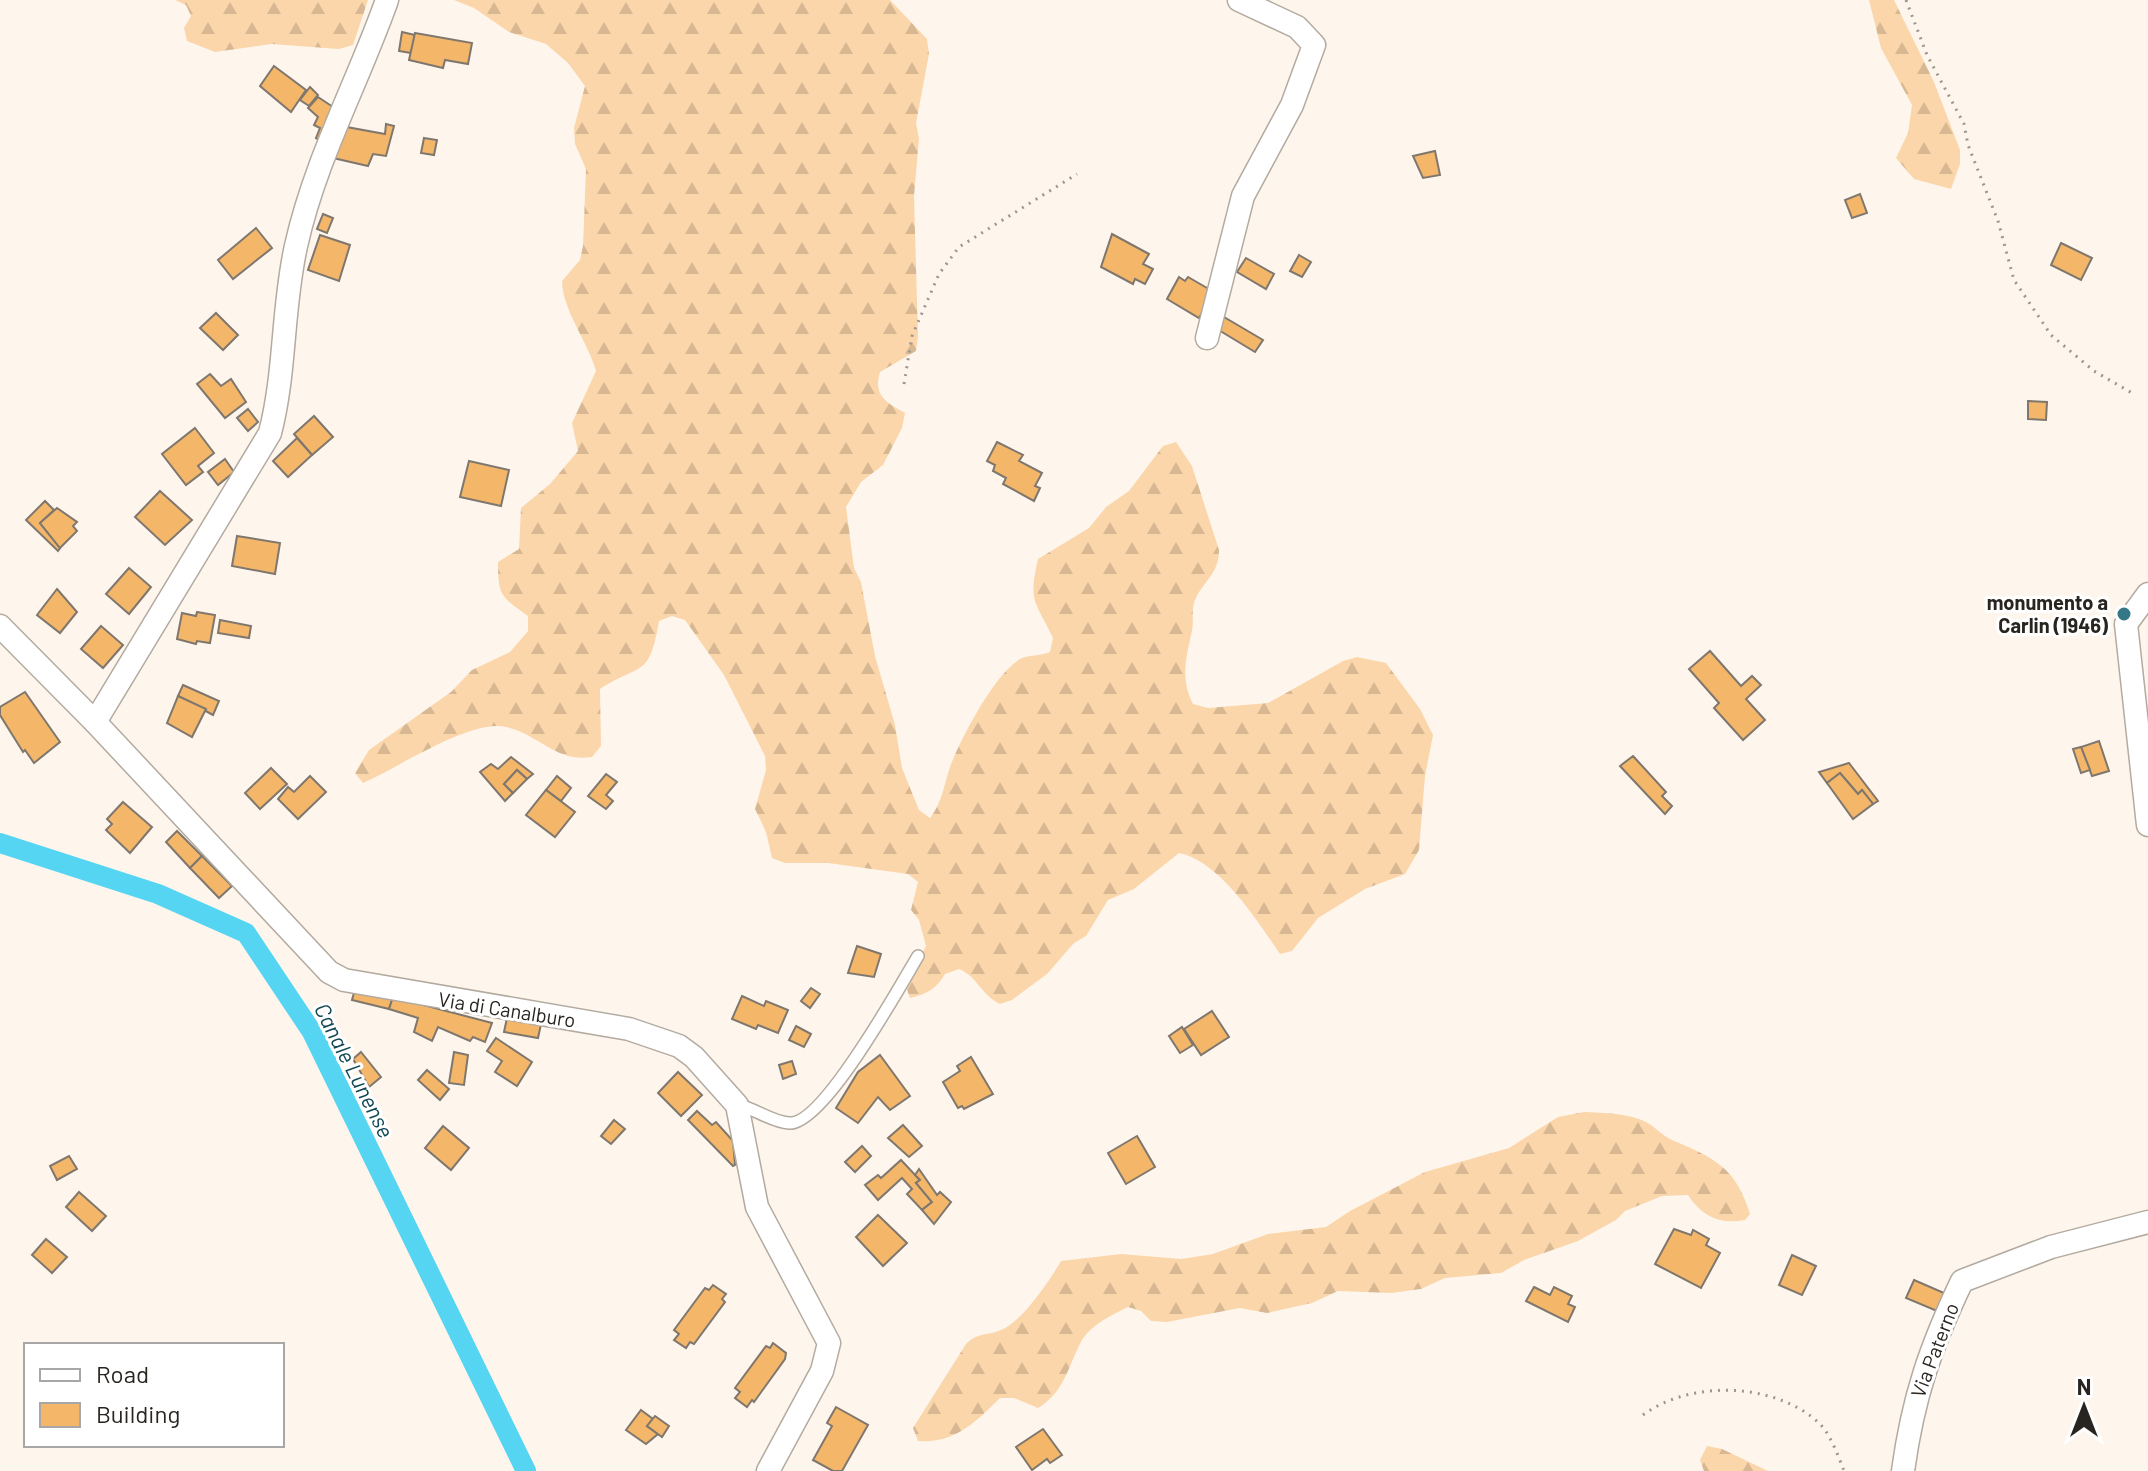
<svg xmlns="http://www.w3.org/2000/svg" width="2148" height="1471" font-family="Barlow,sans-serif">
	<defs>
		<pattern id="forest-firs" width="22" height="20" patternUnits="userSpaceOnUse" patternTransform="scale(2)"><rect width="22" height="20" fill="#fbd6ab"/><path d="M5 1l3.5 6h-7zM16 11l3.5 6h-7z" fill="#d7b893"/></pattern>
	</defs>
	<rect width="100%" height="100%" fill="#fef6ed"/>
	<g fill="url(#forest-firs)">
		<polygon points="175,0 368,0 353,45 339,49 271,44 215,52 187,41 184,28 191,16 186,5"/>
		<path d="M 454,0 L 890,0 L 927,39 L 929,54 L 916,123 L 919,138 L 914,196 L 918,336 L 916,351 L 880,372 C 873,396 886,402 905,413 L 902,428 L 883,465 L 861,482 L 846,507 L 854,568 L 861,582 L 875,656 L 895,725 L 902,768 L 919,810 L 930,818 C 942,803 944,785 950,767 C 961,738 994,675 1020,659 C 1027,655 1041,656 1050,652 L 1053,638 C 1035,600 1028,603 1038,559 L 1089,528 L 1106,507 L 1129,491 L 1163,446 L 1176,442 L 1192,466 L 1219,550 C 1219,574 1204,580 1195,600 C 1191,609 1194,622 1192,631 C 1186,658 1180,679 1193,704 L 1208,708 L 1268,703 L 1343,661 L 1357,657 L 1386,663 L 1420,709 L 1433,735 L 1425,776 L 1419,850 L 1405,874 L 1365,889 L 1318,918 L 1292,951 L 1280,954 C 1258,922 1220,861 1179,853 L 1134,889 L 1108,900 L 1086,936 L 1074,943 L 1047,974 L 1012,1000 L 1000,1004 C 981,995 978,977 959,969 L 945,974 C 936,989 927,994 910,998 L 905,984 L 926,946 L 919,920 L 911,910 L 918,882 L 908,874 L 828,863 L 785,863 L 772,858 L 766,832 L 755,809 L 766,770 L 765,756 L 724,675 L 685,620 L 672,616 L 659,621 C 649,679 642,662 600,689 L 601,746 L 592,757 C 556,763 539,734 506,727 C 470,719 398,768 363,783 L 355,773 L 369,750 L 451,692 L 472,670 L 510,652 L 528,631 L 528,616 C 501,596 498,597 498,562 L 519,549 L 521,508 L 550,484 L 578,451 L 572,423 L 596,371 C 588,342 562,309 562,281 L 580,260 L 583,246 L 586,169 L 575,144 L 574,128 L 585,86 L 568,63 L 546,44 L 509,32 L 474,8 Z"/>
		<polygon points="1869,0 1894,0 1934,82 1960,150 1960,164 1951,189 1914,179 1896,158 1908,133 1912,105 1881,48"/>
		<path d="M 1584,1112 C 1604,1113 1628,1113 1646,1122 C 1655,1127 1663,1136 1672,1140 C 1715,1158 1736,1168 1750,1214 L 1745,1220 C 1720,1225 1701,1216 1688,1195 L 1662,1196 L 1625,1211 L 1616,1220 L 1578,1241 L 1524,1260 L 1501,1273 L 1445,1278 L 1421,1289 L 1391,1293 L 1338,1291 L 1312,1303 L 1267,1313 L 1240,1308 L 1167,1322 L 1151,1321 L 1141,1311 L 1128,1307 C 1112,1315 1092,1324 1082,1340 C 1068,1366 1065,1392 1038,1408 L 1014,1398 L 1000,1398 C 976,1422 954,1444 918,1441 L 913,1428 L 966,1344 C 978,1332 987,1336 1001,1330 C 1023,1321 1049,1281 1061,1261 L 1121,1254 L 1181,1259 L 1213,1254 L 1268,1234 L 1326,1227 L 1350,1211 L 1425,1172 L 1509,1148 L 1558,1117 Z"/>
		<polygon points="1707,1446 1722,1449 1768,1471 1704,1471 1700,1460"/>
	</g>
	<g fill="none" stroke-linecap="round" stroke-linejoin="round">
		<polyline stroke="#55d5f2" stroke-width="20" points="0,843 158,894 246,933 312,1032 526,1471"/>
	</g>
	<g fill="#f4b76a" stroke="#7f776d" stroke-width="2">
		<polygon points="402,32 415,35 411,53 399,51"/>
		<polygon points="415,33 472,43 468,64 445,60 443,68 409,60"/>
		<polygon points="274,66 306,90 291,112 260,86"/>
		<polygon points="310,87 318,95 309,106 300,100"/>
		<polygon points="318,97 339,111 324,143 316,138 320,128 314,125 318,117 308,108"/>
		<polygon points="386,124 394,126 386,156 373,154 368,166 333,158 341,126 385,134"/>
		<polygon points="424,138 437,140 434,155 421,153"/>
		<polygon points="1435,151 1440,175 1423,178 1413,156"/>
		<polygon points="1860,194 1867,213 1852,218 1845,200"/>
		<polygon points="323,214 333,218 327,233 317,229"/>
		<polygon points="256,228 272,248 233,279 218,260"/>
		<polygon points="1112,234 1149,254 1143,264 1153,269 1145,284 1135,279 1133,284 1101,267"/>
		<polygon points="320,235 350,245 339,281 308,270"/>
		<polygon points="2061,243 2092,258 2081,280 2051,265"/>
		<polygon points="1299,255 1311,262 1302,277 1290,271"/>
		<polygon points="1246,258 1274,274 1266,289 1237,272"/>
		<polygon points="1179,277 1185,281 1188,277 1214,292 1199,318 1167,299"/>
		<polygon points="216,313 238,335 223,350 200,328"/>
		<polygon points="1224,317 1263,340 1255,352 1217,329"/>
		<polygon points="210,374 221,386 231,379 246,402 225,418 197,384"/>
		<polygon points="2028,401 2047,402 2046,420 2028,419"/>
		<polygon points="248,409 258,422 248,431 237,418"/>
		<polygon points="314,416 333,437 312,455 294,434"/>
		<polygon points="195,428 214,453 198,466 203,472 186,485 162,454"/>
		<polygon points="297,438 312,455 288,477 273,461"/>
		<polygon points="997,442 1023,455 1019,461 1042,473 1035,486 1040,488 1034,501 1003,484 1006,478 993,471 995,465 987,461"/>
		<polygon points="225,459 234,472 218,485 208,472"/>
		<polygon points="469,461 509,470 501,506 460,497"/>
		<polygon points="160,491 192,520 165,545 135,517"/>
		<polygon points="45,501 54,510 40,523 60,548 58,551 26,520"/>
		<polygon points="57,508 77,522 73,526 77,531 60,548 40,523"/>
		<polygon points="237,536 280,543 275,574 232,566"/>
		<polygon points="129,568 151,587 129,614 106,594"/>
		<polygon points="57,589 77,612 60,633 37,615"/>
		<polygon points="197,612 215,615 210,643 197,641 196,644 177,639 182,613 196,616"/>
		<polygon points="220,620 251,626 249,638 218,633"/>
		<polygon points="101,626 123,645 103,668 81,649"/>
		<polygon points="1710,651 1741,686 1752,676 1761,685 1746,699 1765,720 1743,740 1714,708 1719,703 1689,669"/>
		<polygon points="183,685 219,701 213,715 178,696"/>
		<polygon points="25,692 60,742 34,763 25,750 23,752 0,715 0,707"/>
		<polygon points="178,696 206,709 192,737 167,723"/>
		<polygon points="2099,741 2109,771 2092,776 2081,747"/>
		<polygon points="2081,747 2090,770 2081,773 2073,749"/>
		<polygon points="1633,756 1666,792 1662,796 1672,806 1665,814 1620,766"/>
		<polygon points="511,757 533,774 527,779 517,770 504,784 513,793 505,801 480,772 491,764 498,769"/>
		<polygon points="1849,763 1878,801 1873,804 1862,790 1858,794 1840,773 1827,783 1819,772"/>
		<polygon points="271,768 287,784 260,809 245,793"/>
		<polygon points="517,770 527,779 513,793 504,784"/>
		<polygon points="1840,773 1858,794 1862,790 1873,804 1853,819 1827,783"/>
		<polygon points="606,774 617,782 606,795 613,801 606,809 588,796"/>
		<polygon points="310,776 326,792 298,819 278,799 288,787 294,792"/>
		<polygon points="557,776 571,788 561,801 546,790"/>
		<polygon points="546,790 575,812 555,837 526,815"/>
		<polygon points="123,802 152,827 130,853 106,830 112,824 107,819"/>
		<polygon points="177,831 202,856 190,868 166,842"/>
		<polygon points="202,856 232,886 219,898 190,868"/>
		<polygon points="857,946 881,954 874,977 848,973"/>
		<polygon points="811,988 820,994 810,1008 801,1001"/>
		<polygon points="355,989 393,997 389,1009 352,1000"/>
		<polygon points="742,996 764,1006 766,1001 788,1010 778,1033 758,1025 756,1029 732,1019"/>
		<polygon points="393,997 492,1023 485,1042 473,1037 470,1041 438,1027 432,1041 414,1032 418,1018 389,1009"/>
		<polygon points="1212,1011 1229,1037 1201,1055 1184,1029"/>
		<polygon points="507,1018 541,1024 538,1038 504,1032"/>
		<polygon points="796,1026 811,1034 804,1047 789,1040"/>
		<polygon points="1182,1027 1193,1045 1180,1053 1169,1036"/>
		<polygon points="496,1038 532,1062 517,1086 495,1072 502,1061 487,1051"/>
		<polygon points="361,1052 381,1077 369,1087 353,1059"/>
		<polygon points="454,1052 468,1055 464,1085 449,1083"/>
		<polygon points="880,1055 910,1096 890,1110 878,1097 858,1123 836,1108 858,1072"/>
		<polygon points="971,1057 993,1094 964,1109 962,1106 958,1108 943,1082 960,1071 957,1066"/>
		<polygon points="792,1061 796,1074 783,1079 779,1065"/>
		<polygon points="427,1070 449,1089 440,1100 418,1080"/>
		<polygon points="678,1072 702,1095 681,1116 658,1093"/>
		<polygon points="697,1111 712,1125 716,1122 733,1141 735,1165 733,1166 688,1120"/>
		<polygon points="614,1120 625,1129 611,1144 601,1136"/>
		<polygon points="903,1125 922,1146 909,1157 888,1138"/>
		<polygon points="443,1126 469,1148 451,1170 425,1148"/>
		<polygon points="1137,1136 1155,1167 1126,1184 1108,1153"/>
		<polygon points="862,1146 871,1156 855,1172 845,1162"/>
		<polygon points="69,1156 77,1169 57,1180 50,1166"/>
		<polygon points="901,1160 920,1180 916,1183 932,1202 922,1210 907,1194 912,1189 902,1178 878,1200 865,1185 878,1175 881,1178"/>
		<polygon points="919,1169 937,1195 940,1192 951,1202 934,1224 922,1210 932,1202 916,1183 920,1180 915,1175"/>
		<polygon points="79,1192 106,1216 92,1231 66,1207"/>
		<polygon points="878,1215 907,1243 883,1266 856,1237"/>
		<polygon points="1674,1229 1691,1235 1693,1230 1709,1239 1706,1245 1720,1253 1701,1288 1655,1264"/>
		<polygon points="46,1239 67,1257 52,1273 32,1255"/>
		<polygon points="1792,1255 1816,1266 1802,1295 1779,1285"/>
		<polygon points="1914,1280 1944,1293 1937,1311 1906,1298"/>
		<polygon points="713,1285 726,1294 722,1299 725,1302 694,1344 690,1342 686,1348 674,1340 679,1334 674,1330 705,1288 709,1290"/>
		<polygon points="1534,1287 1550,1295 1554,1287 1572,1296 1568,1304 1575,1307 1568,1322 1526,1301"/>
		<polygon points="773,1343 786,1353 785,1359 754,1402 752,1400 747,1407 735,1398 740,1392 735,1388 766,1346 770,1348"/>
		<polygon points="836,1407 868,1425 842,1471 833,1471 813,1460 832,1426 827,1423"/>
		<polygon points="641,1410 653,1419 647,1426 658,1434 646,1444 626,1430"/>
		<polygon points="655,1416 669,1426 662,1437 647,1426"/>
		<polygon points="1043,1429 1062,1455 1050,1463 1047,1459 1032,1470 1016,1447"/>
	</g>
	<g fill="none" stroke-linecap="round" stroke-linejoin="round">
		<defs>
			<path id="lane" d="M 737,1105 C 755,1108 771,1122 789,1123 C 823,1126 900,986 918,956"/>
			<g id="street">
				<polyline points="1207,338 1243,196 1292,105 1314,45 1297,27 1239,0"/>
				<polyline points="2148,594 2126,624 2148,825"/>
				<polyline points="0,626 95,722 329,972 344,980 629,1029 679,1046 694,1057 737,1105 757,1207 829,1343 822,1371 768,1471"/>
				<path d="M 95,722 L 270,433 C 286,371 282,308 296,246 C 315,160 358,82 387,0"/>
				<path d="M 1903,1471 C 1913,1398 1930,1348 1962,1281 L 2051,1247 L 2148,1222"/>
			</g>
		</defs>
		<use href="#lane" stroke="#b3aaa0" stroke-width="14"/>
		<use href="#street" stroke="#b3aaa0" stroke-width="25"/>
		<g stroke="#9c968f" stroke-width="3" stroke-dasharray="2 6" stroke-linecap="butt">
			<polyline points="1906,0 1927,55 1964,124 1968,145 1998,221 2014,280 2051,335 2094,371 2132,393"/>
			<polyline points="904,384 912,336 939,274 959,247 1077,174"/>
			<path d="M 1643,1415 C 1690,1380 1773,1382 1818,1422 C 1830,1433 1838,1455 1844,1471"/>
		</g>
		<use href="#lane" stroke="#fff" stroke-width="11"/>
		<use href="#street" stroke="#fff" stroke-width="22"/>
	</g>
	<circle fill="#347888" stroke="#fff" stroke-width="3" cx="2124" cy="614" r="8"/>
	<g text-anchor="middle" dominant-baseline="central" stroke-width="6" stroke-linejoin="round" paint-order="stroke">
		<g font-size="20" font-weight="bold" fill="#282420" stroke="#fff" text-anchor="end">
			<text x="2108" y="602">monumento a<tspan x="2108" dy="23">Carlin (1946)</tspan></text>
		</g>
		<g font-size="20" fill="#282420" stroke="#fff">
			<text transform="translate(507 1009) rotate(9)">Via di Canalburo</text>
			<text transform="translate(1934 1350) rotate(-69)">Via Paterno</text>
		</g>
		<g font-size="22" font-style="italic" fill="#0e4753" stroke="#fff">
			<text transform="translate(355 1070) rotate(63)">Canale Lunense</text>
		</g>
	</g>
	<rect x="24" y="1343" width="260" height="104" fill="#ffffff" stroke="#a9a7a6" stroke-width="2"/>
	<rect x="40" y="1369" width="40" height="12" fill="#ffffff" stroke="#a9a7a6" stroke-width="2"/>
	<text x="96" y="1383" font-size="24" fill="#282420">Road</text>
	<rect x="40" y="1403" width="40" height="24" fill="#f4b76a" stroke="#a9a7a6" stroke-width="2"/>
	<text x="96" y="1423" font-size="24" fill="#282420">Building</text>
	<g transform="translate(2084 1407)" stroke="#ffffff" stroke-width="6" paint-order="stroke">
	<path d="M0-6L14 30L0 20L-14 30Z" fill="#282420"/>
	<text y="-12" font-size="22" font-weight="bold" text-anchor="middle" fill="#282420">N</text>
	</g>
</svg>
